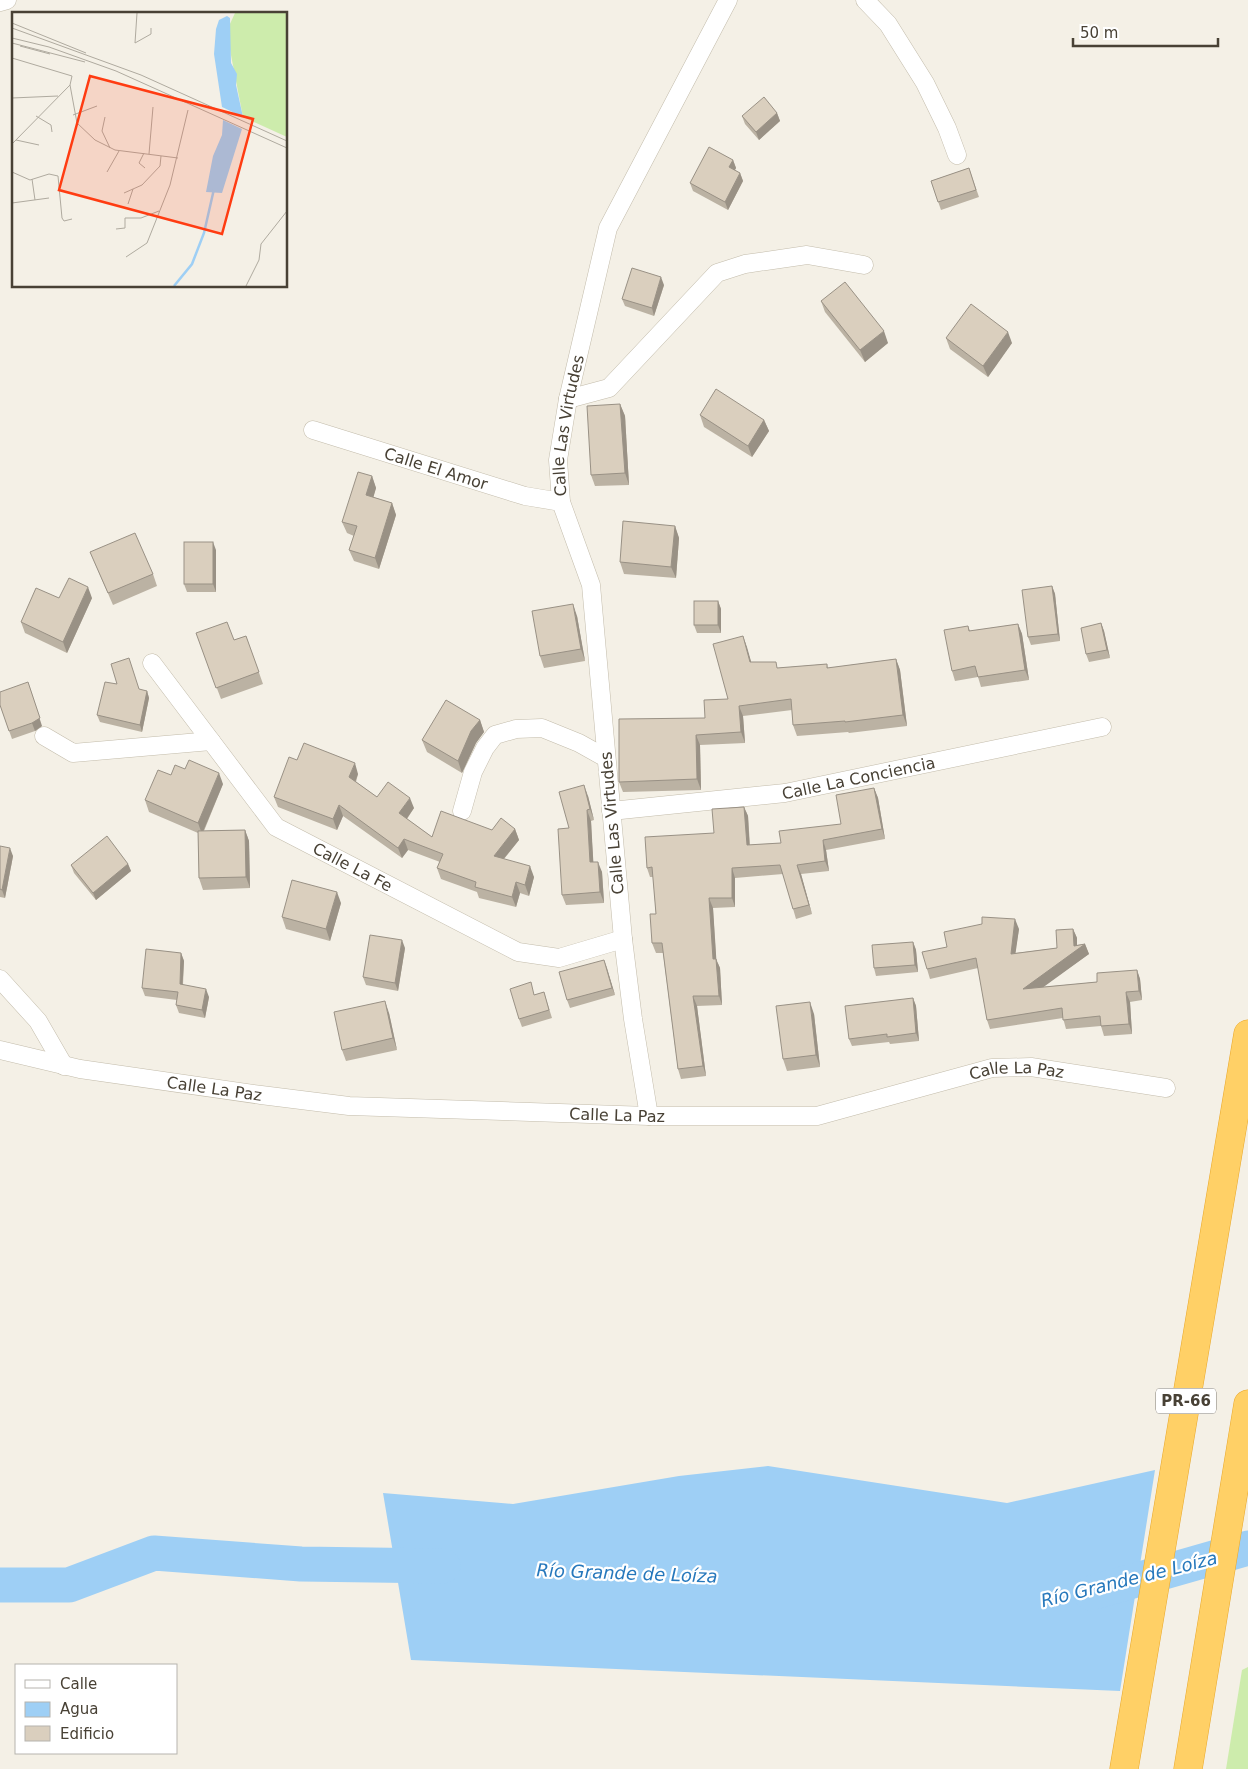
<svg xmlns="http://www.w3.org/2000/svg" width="1248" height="1769" font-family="'DejaVu Sans',sans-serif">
	<rect width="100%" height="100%" fill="#f4f0e6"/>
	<polygon fill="#cdecac" points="1248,1667 1248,1769 1226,1769 1242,1670"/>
	<polygon fill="#9ecff5" points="768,1466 1007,1503 1155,1470 1120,1691 411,1660 383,1493 513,1504 679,1476"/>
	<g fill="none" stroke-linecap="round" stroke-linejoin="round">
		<g stroke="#9ecff5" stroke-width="35">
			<polyline points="0,1585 69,1585 154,1553 301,1564 443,1566"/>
			<polyline points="1091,1593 1248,1548"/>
		</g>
		<defs>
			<g id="minor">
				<polyline points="865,0 888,24 925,83 947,128 957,155"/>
				<polyline points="0,2 7,0"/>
				<polyline points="568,399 609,388 717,273 745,264 807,255 864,265"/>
				<path id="s1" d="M 313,430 L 525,496 L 561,502"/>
				<path id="s2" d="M 152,663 L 276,827 L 518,952 L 559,958 L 623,939"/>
				<polyline points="44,736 73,753 211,741"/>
				<polyline points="462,811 473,772 485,748 495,735 516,729 542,728 579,743 606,758"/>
				<path id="s3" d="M 611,811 L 785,793 L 1102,727"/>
				<polyline points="0,979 38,1021 64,1066"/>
				<path id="s4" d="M 0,1050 L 80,1069 L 261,1095 L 349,1106 L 649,1116 L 817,1116 L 992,1068 L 1031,1067 L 1166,1088"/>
				<path id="s5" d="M 649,1116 L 633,1019 L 623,939 L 591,585 L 561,502 L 558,460 L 568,399 L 608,228 L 728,0"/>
			</g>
			<g id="motorway">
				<polyline points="1124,1769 1248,1034"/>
				<polyline points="1188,1769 1248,1404"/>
			</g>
		</defs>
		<use href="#minor" stroke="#c3bcab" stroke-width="19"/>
		<use href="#motorway" stroke="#e9a82c" stroke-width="29"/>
		<use href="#minor" stroke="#fff" stroke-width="18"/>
		<use href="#motorway" stroke="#ffd066" stroke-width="28"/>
	</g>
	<g fill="#bbb2a3">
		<polygon points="777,113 780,121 759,140 745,124 742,116"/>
		<polygon points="733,160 736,168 735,170 740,173 743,181 728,210 693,191 690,183"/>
		<polygon points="969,168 979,197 941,210 931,181"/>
		<polygon points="664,285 654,316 625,306 622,299"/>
		<polygon points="821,301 888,343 865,362 825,312"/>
		<polygon points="946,338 1012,343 988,377 950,349"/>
		<polygon points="620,404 625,416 629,485 595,486 591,475"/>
		<polygon points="700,415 764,420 769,431 752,457 704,427"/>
		<polygon points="372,476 376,488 373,497 392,503 396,515 379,569 354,561 349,550 354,536 347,533 342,522"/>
		<polygon points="675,526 679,538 676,578 624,574 620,562"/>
		<polygon points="216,550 216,592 187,592 184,584"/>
		<polygon points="90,552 153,574 157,586 113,605"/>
		<polygon points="1052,586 1055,594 1060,641 1031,645 1028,637"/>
		<polygon points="59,598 92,598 67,653 25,633 21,622"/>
		<polygon points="718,601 721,609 721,633 697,633 694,625"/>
		<polygon points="577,616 585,661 544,668 540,656"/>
		<polygon points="1101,623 1104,631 1110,658 1089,662 1086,654"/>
		<polygon points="1018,624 1022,634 1029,680 981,687 978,677 955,681 952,671 968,626 970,631"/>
		<polygon points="196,633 234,640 246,636 263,684 221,699"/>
		<polygon points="743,636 751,662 778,668 827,664 828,668 896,659 900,670 907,726 849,733 848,732 797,736 793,725 792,710 743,716 745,743 700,745 701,790 623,792 619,782 705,718 728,699"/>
		<polygon points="139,690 147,691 149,698 142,732 100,722 97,715"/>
		<polygon points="0,705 42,726 35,731 12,739"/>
		<polygon points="480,720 484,732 476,743 462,773 427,752 422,740"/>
		<polygon points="297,760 358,774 356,782 377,797 414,808 407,819 432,837 492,830 515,829 519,840 504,859 534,877 529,896 520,893 516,907 479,898 477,892 441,879 437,868 440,862 408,850 402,858 343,816 337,830 278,807 274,797"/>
		<polygon points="171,775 223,784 204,831 245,830 249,841 250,888 203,890 199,878 198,833 149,812 145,800"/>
		<polygon points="874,788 878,798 885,839 826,850 829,871 801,874 812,914 796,919 783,874 735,878 735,907 713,908 716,959 720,968 722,1005 697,1006 706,1076 681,1079 678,1069 663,953 656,953 652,943 656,914 653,877 650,877 647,868 714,833 744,807 748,816 750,845 781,843 841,824"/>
		<polygon points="588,796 594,820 591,821 593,862 602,872 604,903 566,905 562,895 569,828"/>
		<polygon points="0,846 13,856 5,898 0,897"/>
		<polygon points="128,864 131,871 96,900 74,873 71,865"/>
		<polygon points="341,903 330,941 286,929 282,917"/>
		<polygon points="1019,929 1015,953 1057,948 1073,929 1077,938 1077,945 1085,944 1089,954 1042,987 1097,982 1137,970 1140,979 1142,1000 1130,1002 1132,1034 1104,1036 1101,1026 1066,1029 1063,1018 990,1029 987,1020 978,968 930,979 927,969 947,947"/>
		<polygon points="913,942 916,950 918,972 876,976 874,968"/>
		<polygon points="405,948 398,991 366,985 363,977"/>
		<polygon points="181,953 184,961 183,985 209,997 205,1018 179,1013 176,1005 177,1000 145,996 142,988"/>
		<polygon points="604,960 615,995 570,1008 567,1000"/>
		<polygon points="544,992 552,1018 522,1027 519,1019 535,995"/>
		<polygon points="913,998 916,1006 919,1041 890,1044 889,1042 852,1046 849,1039"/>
		<polygon points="389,1013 397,1050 346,1061 342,1050"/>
		<polygon points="814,1014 820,1067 787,1071 783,1059"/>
	</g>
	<g fill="#999185">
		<polygon points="777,113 780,121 759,140 756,132"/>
		<polygon points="733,160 736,168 732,175 729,167"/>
		<polygon points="740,173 743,181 728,210 725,202"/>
		<polygon points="661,277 664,285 654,316 652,308"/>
		<polygon points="884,331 888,343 865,362 860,350"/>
		<polygon points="1008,332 1012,343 988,377 983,366"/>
		<polygon points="620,404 625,416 629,485 625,473"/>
		<polygon points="764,420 769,431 752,457 748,446"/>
		<polygon points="372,476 376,488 371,506 366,495"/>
		<polygon points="392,503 396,515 379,569 375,558"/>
		<polygon points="675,526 679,538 676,578 671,567"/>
		<polygon points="213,542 216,550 216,592 213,584"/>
		<polygon points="1052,586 1055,594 1060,641 1058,634"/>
		<polygon points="88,587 92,598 67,653 63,642"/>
		<polygon points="718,601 721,609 721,633 718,625"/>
		<polygon points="573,604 577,616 585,661 581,649"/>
		<polygon points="1101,623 1104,631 1110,658 1107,650"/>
		<polygon points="1018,624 1022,634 1029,680 1025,670"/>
		<polygon points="743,636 747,647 754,672 750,662"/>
		<polygon points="896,659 900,670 907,726 903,715"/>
		<polygon points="28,682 42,726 35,731 32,723"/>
		<polygon points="147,691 149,698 142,732 140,725"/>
		<polygon points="739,706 743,716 745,743 741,732"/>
		<polygon points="480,720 484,732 476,743 462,773 458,761 471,731"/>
		<polygon points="696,735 700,745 701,790 697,779"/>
		<polygon points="355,763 358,774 353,788 349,777"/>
		<polygon points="219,773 223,784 202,834 198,823"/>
		<polygon points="584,785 588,796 594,820 590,809"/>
		<polygon points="874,788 878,798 885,839 882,829"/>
		<polygon points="410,798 414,808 403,824 399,813"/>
		<polygon points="339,805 343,816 337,830 333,819"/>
		<polygon points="744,807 748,816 750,855 747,845"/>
		<polygon points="587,810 591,821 594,873 590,862"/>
		<polygon points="515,829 519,840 497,867 494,856"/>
		<polygon points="245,830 249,841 250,888 246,877"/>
		<polygon points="404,839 408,850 402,858 398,848"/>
		<polygon points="823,840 826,850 829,871 825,861"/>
		<polygon points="10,848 13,856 5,898 2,890"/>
		<polygon points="598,862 602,872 604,903 600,892"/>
		<polygon points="128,864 131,871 96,900 93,893"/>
		<polygon points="797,865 801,874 812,914 809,905"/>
		<polygon points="530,866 534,877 529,896 525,885"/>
		<polygon points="732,868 735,878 735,907 732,898"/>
		<polygon points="516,882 520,893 516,907 512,897"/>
		<polygon points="337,892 341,903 330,941 326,929"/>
		<polygon points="709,898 713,908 717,969 713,959"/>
		<polygon points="1015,919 1019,929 1014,964 1011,954"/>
		<polygon points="1073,929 1077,938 1077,950 1085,944 1089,954 1027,999 1023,989 1074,946"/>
		<polygon points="402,940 405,948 398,991 395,983"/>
		<polygon points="913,942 916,950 918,972 915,965"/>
		<polygon points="181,953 184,961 182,992 180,984"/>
		<polygon points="716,959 720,968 722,1005 719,996"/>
		<polygon points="604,960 607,968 615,995 612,988"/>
		<polygon points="1137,970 1140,979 1142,1000 1139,991"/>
		<polygon points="206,989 209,997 205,1018 202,1010"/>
		<polygon points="1126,992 1130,1002 1132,1034 1129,1024"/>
		<polygon points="693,996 697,1006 706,1076 703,1066"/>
		<polygon points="913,998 916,1006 919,1041 916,1033"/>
		<polygon points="385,1001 389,1013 397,1050 393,1038"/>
		<polygon points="810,1002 814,1014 820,1067 816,1055"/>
	</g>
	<g fill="#dacfbe" stroke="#999185">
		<polygon points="764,97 777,113 756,132 742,116"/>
		<polygon points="709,147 733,160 729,167 740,173 725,202 690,183"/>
		<polygon points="969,168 976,190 938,202 931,181"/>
		<polygon points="632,268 661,277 652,308 622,299"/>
		<polygon points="845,282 884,331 860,350 821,301"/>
		<polygon points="971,304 1008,332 983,366 946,338"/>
		<polygon points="716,389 764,420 748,446 700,415"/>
		<polygon points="620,404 625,473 591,475 587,406"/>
		<polygon points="358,472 372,476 366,495 392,503 375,558 349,550 357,526 342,522"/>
		<polygon points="623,521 675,526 671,567 620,562"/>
		<polygon points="135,533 153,574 108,593 90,552"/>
		<rect x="184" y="542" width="29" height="42"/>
		<polygon points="69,578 88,587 63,642 21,622 36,588 59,598"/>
		<polygon points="1052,586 1058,634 1028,637 1022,590"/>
		<rect x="694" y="601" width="24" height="24"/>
		<polygon points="573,604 581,649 540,656 532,611"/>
		<polygon points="227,622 234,640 246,636 259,672 216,688 196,633"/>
		<polygon points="1101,623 1107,650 1086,654 1081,628"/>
		<polygon points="1018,624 1025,670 978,677 975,666 952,671 944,630 968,626 969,631"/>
		<polygon points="743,636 750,662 776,662 777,668 827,664 827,668 896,659 903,715 845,722 845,721 793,725 791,699 739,706 741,732 696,735 697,779 619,782 619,719 705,718 704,700 728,699 713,644"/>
		<polygon points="129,658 139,689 147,691 140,725 97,715 105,682 117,684 111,664"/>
		<polygon points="28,682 40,718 32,723 9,731 0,705 0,692"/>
		<polygon points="446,700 480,720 471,731 458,761 422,740"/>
		<polygon points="304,743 355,763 349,777 377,797 388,782 410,798 399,813 432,837 441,811 492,830 501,818 515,829 494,856 530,866 525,885 516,882 512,897 475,887 476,882 437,868 443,854 404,839 398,848 339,805 333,819 274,797 289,757 297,760"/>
		<polygon points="189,760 219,773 198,823 145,800 158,770 171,775 175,765 185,769"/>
		<polygon points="584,785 590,809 587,810 590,862 598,862 600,892 562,895 558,829 569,828 559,792"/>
		<polygon points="874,788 882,829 823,840 825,861 797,865 809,905 793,909 780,865 732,868 732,898 709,898 713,959 716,959 719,996 693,996 703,1066 678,1069 662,943 652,943 650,914 656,914 652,867 647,868 645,837 714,833 712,809 744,807 747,845 781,843 779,831 841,824 836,795"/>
		<polygon points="245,830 246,877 199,878 198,831"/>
		<polygon points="107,836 128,864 93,893 71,865"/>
		<polygon points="0,846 10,848 2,890 0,889"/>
		<polygon points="292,880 337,892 326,929 282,917"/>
		<polygon points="982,917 1015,919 1011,954 1057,948 1056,930 1073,929 1074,946 1085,944 1023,989 1097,982 1097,973 1137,970 1139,991 1126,992 1129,1024 1101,1026 1100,1016 1063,1020 1062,1008 987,1020 976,958 927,969 922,952 947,947 944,932 982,924"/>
		<polygon points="370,935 402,940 395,983 363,977"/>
		<polygon points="913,942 915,965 874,968 872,945"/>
		<polygon points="146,949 181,953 180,984 206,989 202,1010 176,1005 178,992 142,988"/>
		<polygon points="604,960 612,988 567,1000 559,972"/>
		<polygon points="531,982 534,995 544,992 549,1010 519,1019 510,989"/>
		<polygon points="913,998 916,1033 887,1037 887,1034 849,1039 845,1006"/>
		<polygon points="385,1001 393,1038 342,1050 334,1012"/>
		<polygon points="810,1002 816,1055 783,1059 776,1006"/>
	</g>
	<g text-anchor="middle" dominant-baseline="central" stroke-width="4.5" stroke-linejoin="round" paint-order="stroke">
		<rect fill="#fff" stroke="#7f7a72" stroke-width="1" x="1156" y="1388.5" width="60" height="25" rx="4"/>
		<g font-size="15" font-weight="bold" fill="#484135">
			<text x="1186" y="1401">PR-66</text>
		</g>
		<g font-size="16" fill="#484135" stroke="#fff">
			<text stroke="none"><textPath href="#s5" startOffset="700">Calle Las Virtudes</textPath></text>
			<text stroke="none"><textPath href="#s1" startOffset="129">Calle El Amor</textPath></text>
			<text stroke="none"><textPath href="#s3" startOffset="250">Calle La Conciencia</textPath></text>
			<text transform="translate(612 823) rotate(-95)">Calle Las Virtudes</text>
			<text stroke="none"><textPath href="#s2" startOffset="292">Calle La Fe</textPath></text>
			<text stroke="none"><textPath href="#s4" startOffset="1028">Calle La Paz</textPath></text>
			<text stroke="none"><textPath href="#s4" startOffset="218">Calle La Paz</textPath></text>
			<text stroke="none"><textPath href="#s4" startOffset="622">Calle La Paz</textPath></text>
		</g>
		<g font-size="18" font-style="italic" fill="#2678bc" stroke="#fff">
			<text transform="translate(627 1573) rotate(2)">Río Grande de Loíza</text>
			<text transform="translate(1129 1579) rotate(-14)">Río Grande de Loíza</text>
		</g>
	</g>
	<g transform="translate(12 12)">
		<rect width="275" height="275" fill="#f4f0e6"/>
		<path d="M 223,1 L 275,1 L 275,125 L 231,105 L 218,38 L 217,14 Z" fill="#cdecac"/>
		<path d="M 215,4 L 218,6 L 219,51 L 225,62 L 224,73 L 231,105 L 210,95 L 202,42 L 204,17 L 207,8 ZM 211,108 L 230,117 L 210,181 L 194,180 L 201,144 L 210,123 Z" fill="#9ecff5"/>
		<path fill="none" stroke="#9ecff5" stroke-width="2.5" d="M 162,274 L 180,252 L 192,221 L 202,177"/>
		<path fill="none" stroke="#afaa9f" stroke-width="1" d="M 0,11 L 74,41M 0,16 L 129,63 L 275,129M 0,26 L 37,35 L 104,59 L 275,136M 0,31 L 73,50M 123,31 L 125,1M 123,31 L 139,22 L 139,16M 8,34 L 38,42M 0,46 L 60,64 L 58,73 L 0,132M 58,73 L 65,111 L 83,128 L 103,138 L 166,146M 0,86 L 46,84M 61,103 L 85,94M 24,104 L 39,113 L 40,120M 93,105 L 90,119 L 98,136M 4,128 L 27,133M 132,141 L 127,151 L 133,156M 137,142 L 141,95M 0,160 L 18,168 L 37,162 L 46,164 L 50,206 L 52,209 L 60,207M 95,160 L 107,139M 20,167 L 23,188M 112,181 L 130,173 L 148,154 L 149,144M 0,191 L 37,186M 116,192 L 121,177M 104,217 L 113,216 L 113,206 L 129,206 L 147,199M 114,245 L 135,231 L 158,173 L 176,98M 234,274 L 247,248 L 249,232 L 275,199"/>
		<path fill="#ff3c12" fill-opacity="0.15" stroke="#ff3c12" stroke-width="2.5" d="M 78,64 L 241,107 L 210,222 L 47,178 Z"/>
		<rect width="275" height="275" fill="none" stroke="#484135" stroke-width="2.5"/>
	</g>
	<rect x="15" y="1664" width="162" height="90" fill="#ffffff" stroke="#b6b3ae"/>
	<rect x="25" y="1680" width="25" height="8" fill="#ffffff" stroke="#b6b3ae"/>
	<text x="60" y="1689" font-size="15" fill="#484135">Calle</text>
	<rect x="25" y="1702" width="25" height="15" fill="#9ecff5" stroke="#b6b3ae"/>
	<text x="60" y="1714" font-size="15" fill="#484135">Agua</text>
	<rect x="25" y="1726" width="25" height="15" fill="#dacfbe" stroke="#b6b3ae"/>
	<text x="60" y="1739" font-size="15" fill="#484135">Edificio</text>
	<path d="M1073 38v8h145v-8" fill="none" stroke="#484135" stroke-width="2.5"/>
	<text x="1080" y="38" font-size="15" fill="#484135" stroke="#ffffff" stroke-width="4" paint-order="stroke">50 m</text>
</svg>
